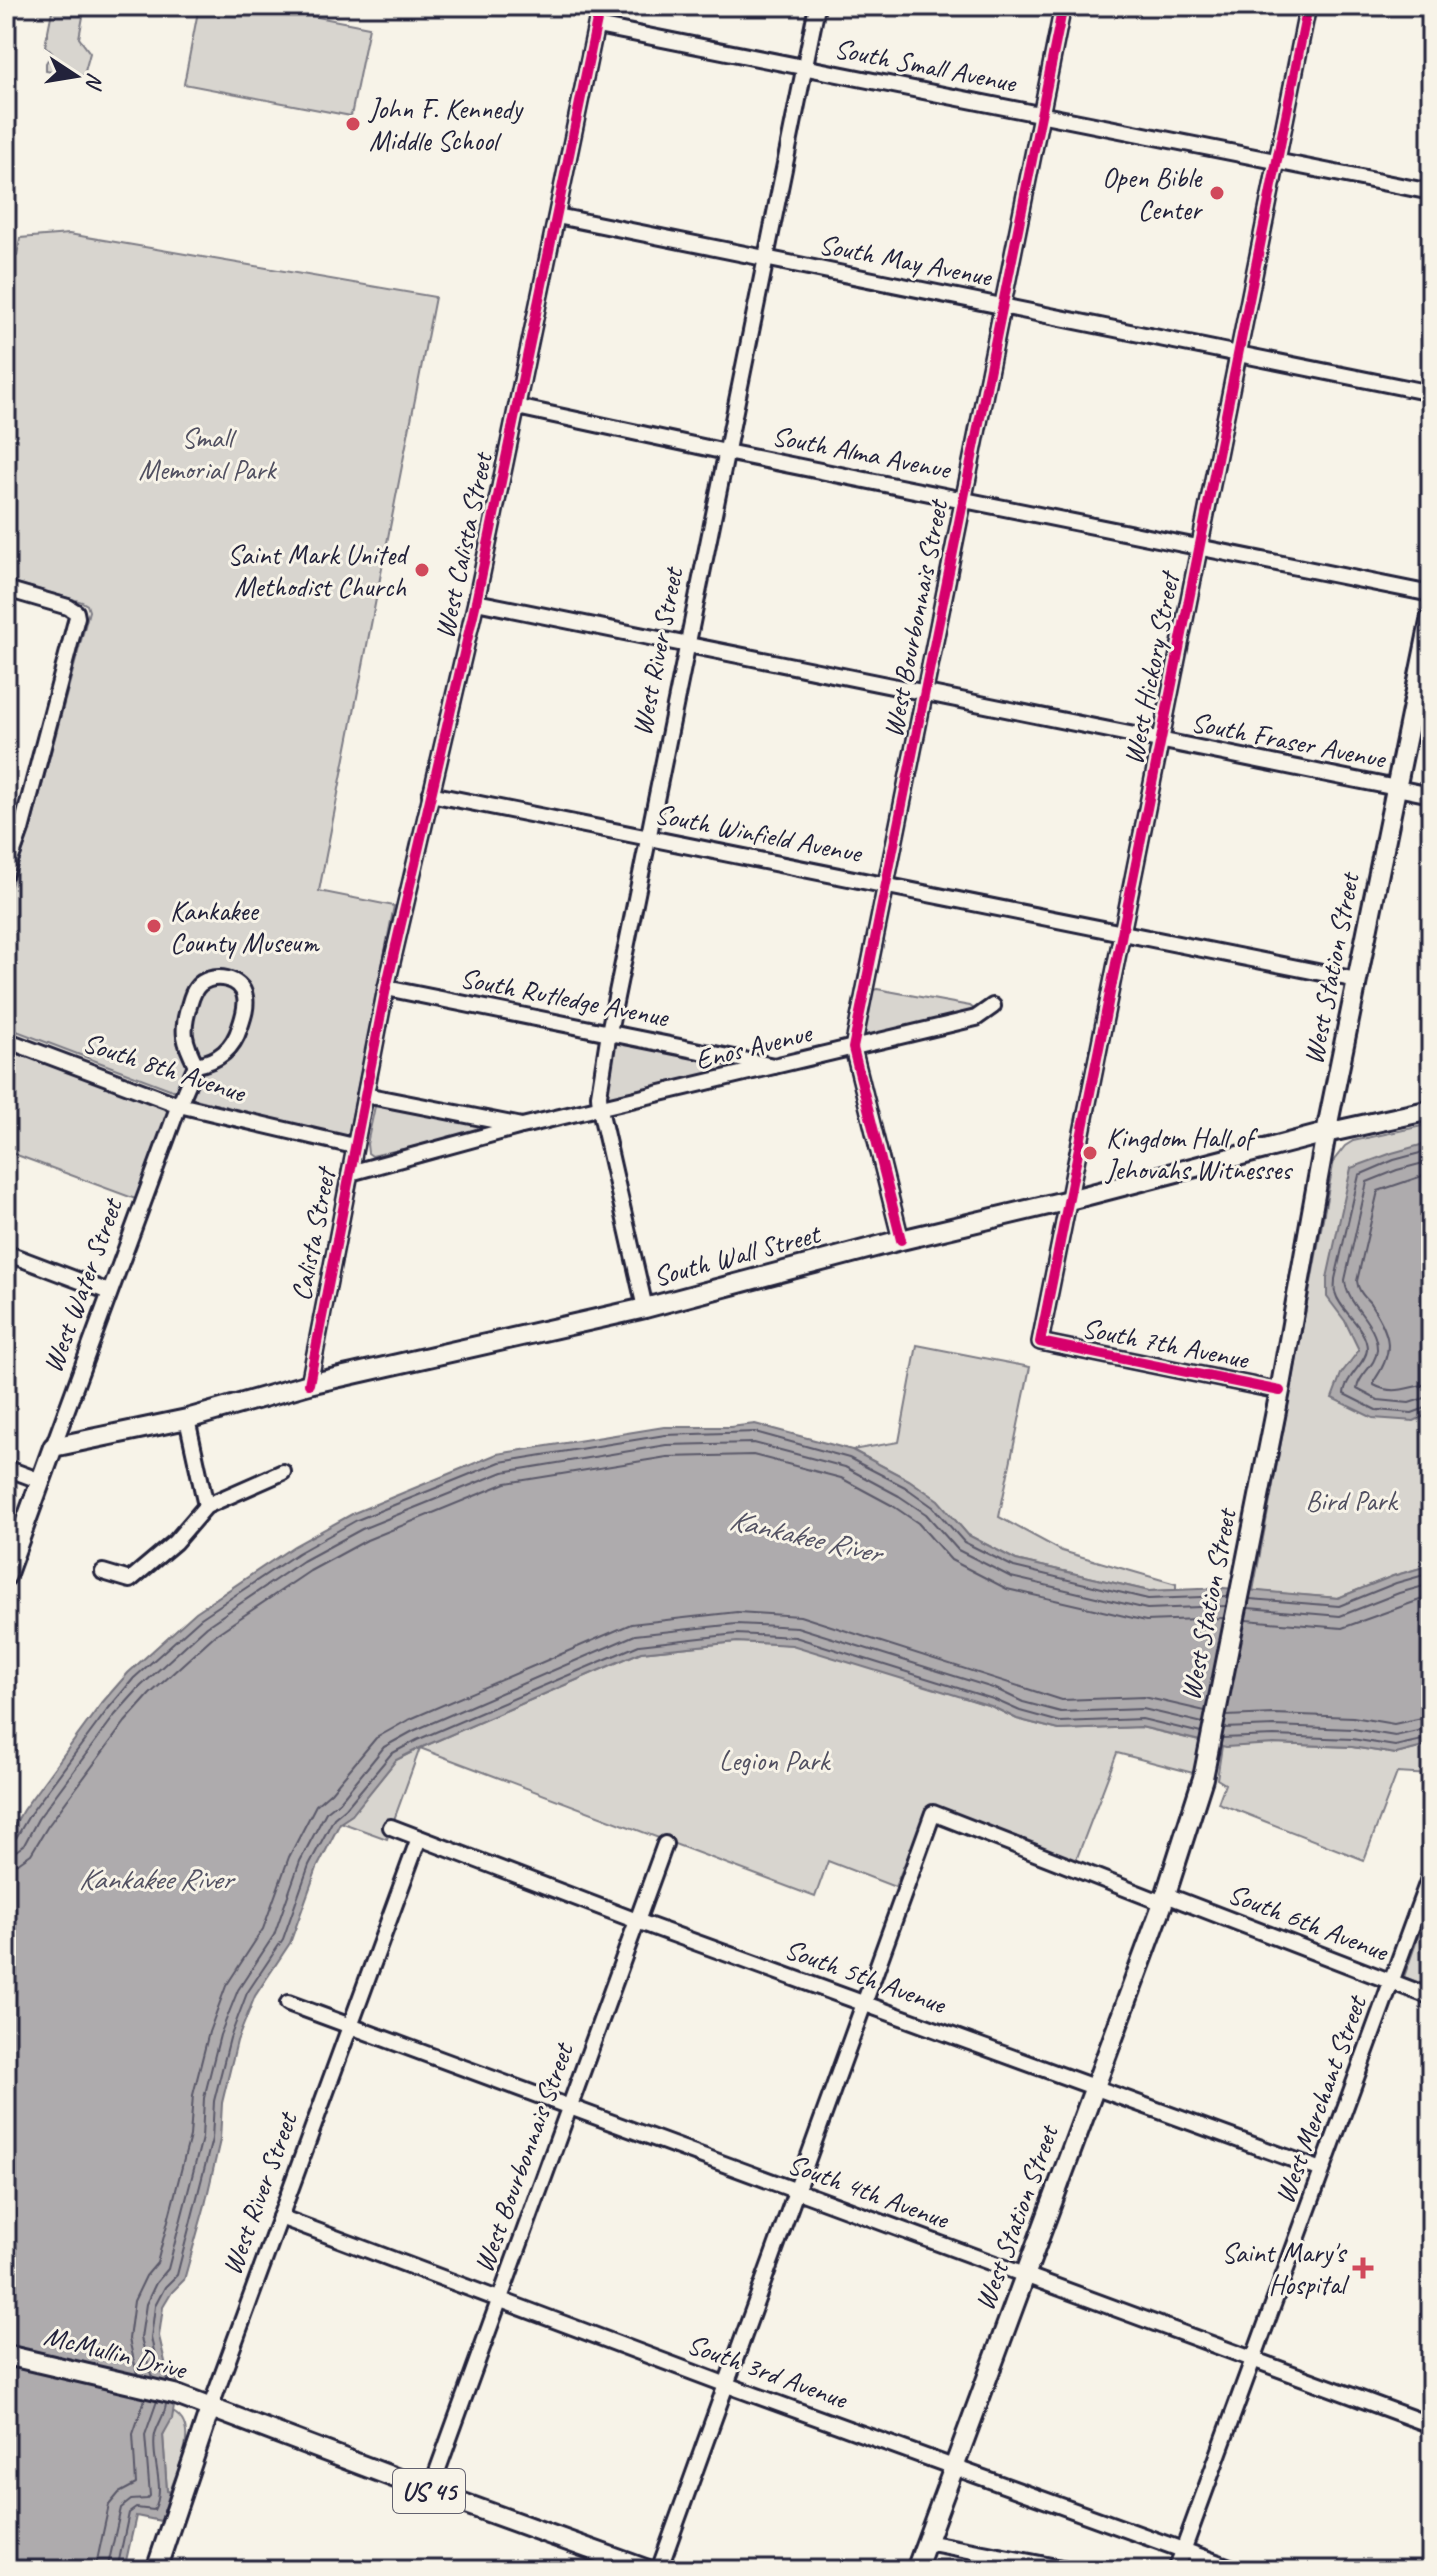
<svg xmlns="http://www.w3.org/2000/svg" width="1437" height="2576" font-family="Caveat,sans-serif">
	<rect width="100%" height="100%" fill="#f7f3e8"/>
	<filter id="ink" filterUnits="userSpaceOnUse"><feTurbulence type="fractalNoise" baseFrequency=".0125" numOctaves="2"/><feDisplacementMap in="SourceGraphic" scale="16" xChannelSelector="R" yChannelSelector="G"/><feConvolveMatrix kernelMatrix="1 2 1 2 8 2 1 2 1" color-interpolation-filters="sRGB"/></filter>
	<g filter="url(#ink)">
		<g fill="#d8d5cf" stroke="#7d7c85" stroke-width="2">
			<polygon points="53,6 85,6 79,38 90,53 84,75 78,77 46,71 46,63 52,53 45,46"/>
			<polygon points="199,6 261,6 369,27 351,116 184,84"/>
			<polygon points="69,234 435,297 319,891 394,906 349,1132 346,1136 340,1137 199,1100 6,1027 6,900 30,830 89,611 87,605 82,602 6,580 6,259 17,256 20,238"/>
			<polygon points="877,989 970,1006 974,1009 973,1012 863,1036 862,1033 870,991"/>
			<polygon points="620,1040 731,1063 734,1065 729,1071 611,1099 606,1097 606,1092 615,1046"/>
			<polygon points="6,1047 165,1107 169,1115 138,1200 6,1151"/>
			<polygon points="378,1104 480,1124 479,1132 372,1156 368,1153 367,1144 375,1106"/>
			<polygon points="1431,1124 1431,1565 1393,1576 1338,1598 1253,1591 1334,1160 1345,1146 1353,1141"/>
			<polygon points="917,1345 1030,1367 999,1517 1062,1551 1176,1584 1176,1590 1149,1591 1016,1560 968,1535 938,1501 909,1480 852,1450 899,1442"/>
			<polygon points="737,1642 801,1645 991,1706 1017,1719 1059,1730 1141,1727 1203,1742 1193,1773 1117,1753 1075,1863 929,1806 895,1887 828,1861 815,1897 420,1748 387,1839 340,1822 352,1814 396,1760 420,1748 641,1652"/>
			<polygon points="1274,1744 1352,1747 1396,1754 1431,1745 1431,1775 1397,1773 1364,1860 1218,1803 1225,1784 1217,1779 1222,1746"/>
			<polygon points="1431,1901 1431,1987 1404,1977"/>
			<path d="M 173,2412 C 201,2428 177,2469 170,2492 L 167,2491 L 163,2435 Z"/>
		</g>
		<g fill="#aeabad" stroke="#76747f" stroke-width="2">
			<polygon points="1431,1142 1431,1413 1414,1421 1373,1418 1332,1398 1341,1374 1359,1350 1345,1321 1327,1297 1327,1278 1351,1168 1392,1153"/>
			<polygon points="755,1424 852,1450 909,1480 938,1500 968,1535 1016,1560 1149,1591 1224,1588 1338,1598 1393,1576 1431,1565 1431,1745 1396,1754 1352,1747 1274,1744 1226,1747 1141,1727 1059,1730 1017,1719 991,1706 792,1645 737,1642 641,1652 420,1748 396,1760 352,1815 340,1823 317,1868 290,1943 255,1996 237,2041 222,2103 220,2140 205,2205 184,2280 172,2292 163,2307 159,2336 166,2366 178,2381 172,2419 163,2435 167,2491 170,2492 161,2521 136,2516 124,2570 6,2570 6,1840 23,1810 101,1704 128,1673 196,1612 294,1546 354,1513 497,1454 664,1427 730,1427"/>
		</g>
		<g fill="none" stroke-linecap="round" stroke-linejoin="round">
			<g stroke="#5a5969" stroke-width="2">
				<path d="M 1431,1150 L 1394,1160 L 1359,1175 L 1335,1279 C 1335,1284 1334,1288 1335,1292 C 1340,1312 1367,1327 1367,1349 C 1367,1362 1345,1377 1344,1394 L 1376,1410 L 1412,1413 L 1431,1406"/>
				<path d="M 1431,1161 L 1397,1170 L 1367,1182 L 1345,1280 C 1346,1305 1378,1323 1377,1350 C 1376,1366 1358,1375 1357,1389 L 1378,1400 L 1409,1403 L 1431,1396"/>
				<path d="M 1431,1173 L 1378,1191 L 1357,1281 C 1358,1291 1364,1296 1370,1303 C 1390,1334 1396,1350 1374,1381 L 1374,1385 C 1396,1397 1410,1385 1431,1384"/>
				<polyline points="1250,1599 1339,1606 1396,1583 1431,1573"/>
				<polyline points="1248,1608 1340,1616 1399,1593 1431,1584"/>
				<polyline points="1246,1620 1342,1628 1431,1596"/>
				<polyline points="1226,1716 1274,1714 1353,1717 1394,1724 1431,1716"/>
				<polyline points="1224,1728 1274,1726 1353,1729 1395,1736 1431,1728"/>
				<polyline points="1222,1738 1274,1736 1352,1739 1395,1746 1431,1738"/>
				<polyline points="6,1842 16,1838 30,1814 108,1709 134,1678 201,1618 298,1553 357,1520 500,1462 665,1435 755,1432 849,1458 905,1487 933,1507 964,1542 1014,1567 1148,1599 1228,1596"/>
				<polyline points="6,1852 16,1851 24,1845 38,1819 115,1715 141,1686 207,1626 303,1561 362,1529 503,1472 666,1445 754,1443 845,1467 899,1496 926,1514 958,1550 1011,1577 1147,1609 1226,1606"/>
				<polyline points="6,1864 18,1863 31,1854 48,1826 125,1722 150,1694 215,1635 310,1571 367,1540 506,1483 667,1457 753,1455 841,1478 893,1506 918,1523 951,1560 1007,1589 1146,1621 1224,1618"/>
				<polyline points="137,2374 129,2339 134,2301 146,2276 157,2263 190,2136 193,2095 209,2032 226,1986 263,1929 289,1857 316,1805 331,1792 376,1738 408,1720 631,1624 737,1612 800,1616 1062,1700 1144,1697 1205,1711"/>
				<polyline points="152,2378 141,2338 146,2304 156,2283 168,2269 202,2138 204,2098 220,2035 238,1990 274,1935 300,1861 326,1812 340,1801 384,1747 413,1731 635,1635 736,1624 797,1627 996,1689 1023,1702 1061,1712 1143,1709 1203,1723"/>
				<polyline points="169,2381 158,2368 151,2338 155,2306 165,2287 177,2275 212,2139 214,2101 230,2038 247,1993 283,1939 309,1865 334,1818 346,1808 391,1754 417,1740 639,1645 736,1634 795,1637 993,1699 1020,1711 1060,1722 1142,1719 1201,1733"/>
				<polyline points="95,2570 109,2505 119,2493 136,2484 133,2434 145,2399"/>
				<polyline points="107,2570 121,2508 131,2500 147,2499 150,2496 145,2435 157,2401"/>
				<path d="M 117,2570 L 129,2513 L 136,2508 L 154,2510 C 167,2487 150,2459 155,2434 C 158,2423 165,2415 166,2404"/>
			</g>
			<defs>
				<g id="minor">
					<polyline points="597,26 1431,192"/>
					<polyline points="557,216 1431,393"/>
					<polyline points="517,407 726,452 1431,594"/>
					<polyline points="6,589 68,607 76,612 77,617 21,830 6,872"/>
					<polyline points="476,602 1431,795"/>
					<polyline points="430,794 1357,980"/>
					<polyline points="386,988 774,1066"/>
					<polyline points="6,1040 179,1105 354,1146"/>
					<polyline points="365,1095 522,1126 976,1018 993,1006"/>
					<polyline points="350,1173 518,1127"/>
					<polyline points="901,1240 853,1048 1063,6"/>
					<polyline points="6,1253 109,1292"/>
					<polyline points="645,1308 600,1109 599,1095 609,1032 817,6"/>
					<polyline points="309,1384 386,988 476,602 600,6"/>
					<polyline points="1280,1391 1040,1342 1308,6"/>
					<polyline points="187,1419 206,1506"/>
					<path d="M 53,1447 L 179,1105 L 196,1065 C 219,1061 233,1049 240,1027 C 243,1018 247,1007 245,997 C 242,977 214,973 200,984 C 193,990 191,999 189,1006 C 181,1031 184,1042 196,1065"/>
					<polyline points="6,1468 41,1481"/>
					<polyline points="103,1572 130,1580 175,1542 206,1506 283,1472"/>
					<polyline points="391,1827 637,1921 1322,2170"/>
					<polyline points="1166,1895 1431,1997"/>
					<polyline points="288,2003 1431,2425"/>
					<polyline points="280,2217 727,2385 1238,2570"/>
					<polyline points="211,2406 419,1838"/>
					<polyline points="430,2491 665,1844"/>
					<polyline points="926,2542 1072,2570"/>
					<polyline points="659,2570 933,1813 1163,1903"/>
					<polyline points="1176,2570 1431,1873"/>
				</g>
				<g id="major">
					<polyline points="6,1576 53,1447 187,1419 309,1384 645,1308 901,1240 1069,1200 1326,1133 1431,1110"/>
					<polyline points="6,2355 174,2394 430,2491 648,2570"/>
					<polyline points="156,2570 211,2406"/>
					<polyline points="916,2570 1163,1903 1203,1778 1280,1391 1326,1133 1431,617"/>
				</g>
			</defs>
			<use href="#minor" stroke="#22223b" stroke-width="20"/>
			<use href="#major" stroke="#22223b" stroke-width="24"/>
			<use href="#minor" stroke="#f7f3e8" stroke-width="14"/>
			<use href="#major" stroke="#f7f3e8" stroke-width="18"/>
			<defs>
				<g id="cycleway">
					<polyline points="901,1240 853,1048 1063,6"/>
					<polyline points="309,1384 386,988 476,602 600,6"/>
					<polyline points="1280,1391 1040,1342 1308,6"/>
				</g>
			</defs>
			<use href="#cycleway" stroke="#f7f3e8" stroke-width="15"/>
			<use href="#cycleway" stroke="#d6006c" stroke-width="10"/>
		</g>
	</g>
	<g fill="#d1495b" stroke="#f7f3e8" stroke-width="3">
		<circle cx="353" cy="124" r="8"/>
		<circle cx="1217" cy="193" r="8"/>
		<circle cx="422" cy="570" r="8"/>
		<circle cx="154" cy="926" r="8"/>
		<circle cx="1090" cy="1153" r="8"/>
		<path d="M1359 2256h8v8h8v8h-8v8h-8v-8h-8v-8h8z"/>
	</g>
	<g text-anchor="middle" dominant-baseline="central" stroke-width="6" stroke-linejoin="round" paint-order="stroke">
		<rect fill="#f7f3e8" stroke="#62616f" stroke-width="2" x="393" y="2469" width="72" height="44" rx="6"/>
		<g font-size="26" font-weight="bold" fill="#22223b">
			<text x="429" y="2491">US 45</text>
		</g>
		<g font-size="28" fill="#22223b" stroke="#f7f3e8">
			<text transform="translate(925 65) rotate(11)">South Small Avenue</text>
			<text transform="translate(905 260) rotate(11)">South May Avenue</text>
			<text transform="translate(861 452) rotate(11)">South Alma Avenue</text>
			<text transform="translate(463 546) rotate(-78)">West Calista Street</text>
			<text transform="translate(915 619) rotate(-79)">West Bourbonnais Street</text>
			<text transform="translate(657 652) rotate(-79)">West River Street</text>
			<text transform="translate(1151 669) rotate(-79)">West Hickory Street</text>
			<text transform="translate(1288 740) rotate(11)">South Fraser Avenue</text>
			<text transform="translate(758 833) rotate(11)">South Winfield Avenue</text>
			<text transform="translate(1331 969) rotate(-79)">West Station Street</text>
			<text transform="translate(564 997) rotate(11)">South Rutledge Avenue</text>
			<text transform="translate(753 1046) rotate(-14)">Enos Avenue</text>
			<text transform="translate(164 1067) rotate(18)">South 8th Avenue</text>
			<text transform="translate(313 1235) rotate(-79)">Calista Street</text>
			<text transform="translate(736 1255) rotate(-15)">South Wall Street</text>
			<text transform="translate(82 1286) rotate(-70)">West Water Street</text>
			<text transform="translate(1165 1343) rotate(11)">South 7th Avenue</text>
			<text transform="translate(1208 1605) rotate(-79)">West Station Street</text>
			<text transform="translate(1308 1922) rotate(21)">South 6th Avenue</text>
			<text transform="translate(865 1976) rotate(20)">South 5th Avenue</text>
			<text transform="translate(1320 2100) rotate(-70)">West Merchant Street</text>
			<text transform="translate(523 2158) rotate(-70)">West Bourbonnais Street</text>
			<text transform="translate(868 2191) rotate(20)">South 4th Avenue</text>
			<text transform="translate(259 2194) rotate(-70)">West River Street</text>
			<text transform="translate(1016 2218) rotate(-70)">West Station Street</text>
			<text transform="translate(115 2352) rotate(14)">McMullin Drive</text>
			<text transform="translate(767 2371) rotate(20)">South 3rd Avenue</text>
		</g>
		<g font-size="28" fill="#22223b" stroke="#f7f3e8" text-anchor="start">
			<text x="369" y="108">John F. Kennedy<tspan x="369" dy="32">Middle School</tspan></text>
			<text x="1201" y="177" text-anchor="end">Open Bible<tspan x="1201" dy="32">Center</tspan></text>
			<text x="406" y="554" text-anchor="end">Saint Mark United<tspan x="406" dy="32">Methodist Church</tspan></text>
			<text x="170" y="910">Kankakee<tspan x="170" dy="32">County Museum</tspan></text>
			<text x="1106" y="1137">Kingdom Hall of<tspan x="1106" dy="32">Jehovahs Witnesses</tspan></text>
			<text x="1345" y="2252" text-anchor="end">Saint Mary's<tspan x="1345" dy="32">Hospital</tspan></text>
		</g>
		<g font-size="28" fill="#504f60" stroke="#f7f3e8">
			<text x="207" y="437">Small<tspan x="207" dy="32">Memorial Park</tspan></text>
			<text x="1351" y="1500">Bird Park</text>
			<text x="774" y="1760">Legion Park</text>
		</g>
		<g font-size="30" font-style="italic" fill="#535263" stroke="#f7f3e8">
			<text transform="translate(805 1536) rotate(13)">Kankakee River</text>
			<text x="155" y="1879">Kankakee River</text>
		</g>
	</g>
	<rect width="1437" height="2576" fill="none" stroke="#f7f3e8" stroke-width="32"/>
	<rect x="16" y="16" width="1405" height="2544" fill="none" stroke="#22223b" stroke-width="3" filter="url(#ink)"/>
	<g transform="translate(76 76) rotate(102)" stroke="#f7f3e8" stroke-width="6" paint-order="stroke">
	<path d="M0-6L14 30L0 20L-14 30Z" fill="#22223b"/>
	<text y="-12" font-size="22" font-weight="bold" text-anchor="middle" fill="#22223b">N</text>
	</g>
</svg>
